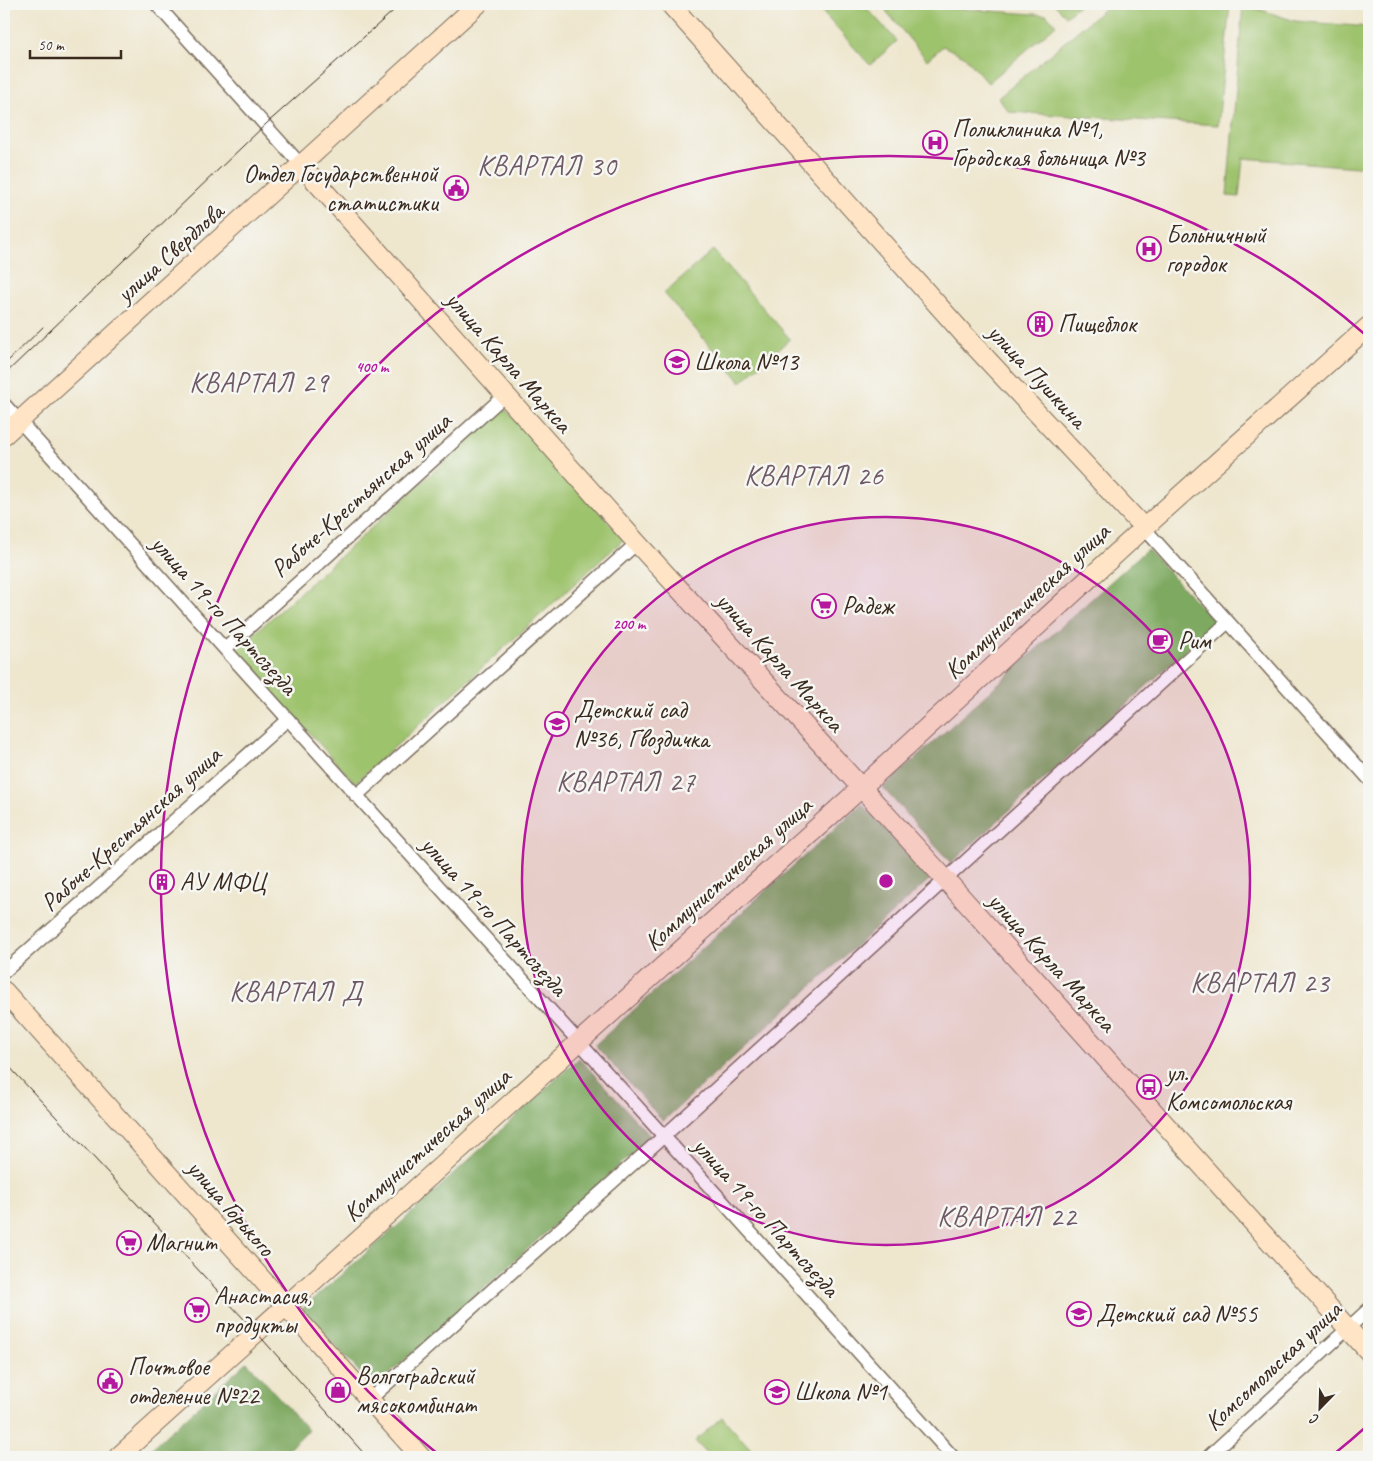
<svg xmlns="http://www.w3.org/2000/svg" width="1373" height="1461" font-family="Caveat,sans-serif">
	<rect width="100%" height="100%" fill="#f6f6f2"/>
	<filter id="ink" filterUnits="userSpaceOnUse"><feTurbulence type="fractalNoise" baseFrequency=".02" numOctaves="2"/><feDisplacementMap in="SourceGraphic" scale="10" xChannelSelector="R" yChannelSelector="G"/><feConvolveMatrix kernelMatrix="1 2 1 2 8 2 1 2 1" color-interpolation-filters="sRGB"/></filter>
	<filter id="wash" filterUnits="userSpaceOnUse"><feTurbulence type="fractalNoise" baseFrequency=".0096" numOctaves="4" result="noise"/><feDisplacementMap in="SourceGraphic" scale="20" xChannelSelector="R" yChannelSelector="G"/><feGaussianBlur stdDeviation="1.12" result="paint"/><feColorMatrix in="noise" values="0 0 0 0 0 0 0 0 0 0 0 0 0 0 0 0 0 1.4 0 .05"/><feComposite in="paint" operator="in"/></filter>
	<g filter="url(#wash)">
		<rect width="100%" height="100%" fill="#eee6cd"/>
		<g fill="#9ec36d" stroke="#6c7646">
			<polygon points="815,4 863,4 897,41 870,65"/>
			<polygon points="895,4 1047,15 1056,25 988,83 964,56 943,46 927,60 886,11"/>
			<polygon points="1054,4 1080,4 1066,16"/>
			<polygon points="1110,4 1230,4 1218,125 1009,112 998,98"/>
			<polygon points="1243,4 1295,21 1369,27 1369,157 1357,167 1243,158 1239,197 1227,196"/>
			<polygon points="713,250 790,339 741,382 664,293"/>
			<polygon points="504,408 624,539 355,783 235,651"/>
			<polygon points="722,1417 758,1457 710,1457 695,1441"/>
		</g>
		<g fill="#7ea960" stroke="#5c6a3f">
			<polygon points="1147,549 1216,623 951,863 883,788"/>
			<polygon points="862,804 930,879 663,1121 595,1045"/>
			<polygon points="579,1058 651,1137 374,1388 302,1309 402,1222"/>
			<polygon points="247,1362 308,1430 281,1457 142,1457"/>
		</g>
	</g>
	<g filter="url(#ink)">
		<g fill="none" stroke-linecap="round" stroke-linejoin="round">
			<defs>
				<g id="street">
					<polyline points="156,4 302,166"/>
					<polyline points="4,404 953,1457"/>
					<polyline points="1144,528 1369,779"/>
					<polyline points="225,649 505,395"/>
					<polyline points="356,796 637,543"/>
					<polyline points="4,972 288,719"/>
					<polyline points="369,1400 663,1137 1228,622"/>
					<polyline points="1208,1457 1369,1309"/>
				</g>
				<g id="secondary">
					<polyline points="670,4 968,339 1144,528"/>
					<polyline points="302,166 637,543 946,880 1369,1352"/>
					<polyline points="4,435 478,4"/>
					<polyline points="4,991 421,1457"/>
					<polyline points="118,1457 861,788 1144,528 1369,326"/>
				</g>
			</defs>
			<use href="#street" stroke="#7a6c5b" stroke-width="15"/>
			<use href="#secondary" stroke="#7a6c5b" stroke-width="21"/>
			<use href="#street" stroke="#fff" stroke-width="12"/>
			<use href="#secondary" stroke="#ffe4c6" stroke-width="19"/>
			<g stroke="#3b2a1e" stroke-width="1">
				<polyline points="4,365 43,327"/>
				<polyline points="4,375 266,124 401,4"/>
				<polyline points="4,1061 256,1332 367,1457"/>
			</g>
		</g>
	</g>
	<circle cx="886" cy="881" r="364" fill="#b5179e" fill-opacity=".12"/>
	<g fill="none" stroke="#b5179e" stroke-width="2.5">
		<circle cx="886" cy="881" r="364"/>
		<path d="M1368 1425A727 727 0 0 1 1334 1454M438 1454A727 727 0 1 1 1368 337"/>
	</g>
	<defs>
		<symbol id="hospital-ring" viewBox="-11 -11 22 22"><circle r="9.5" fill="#f6f6f2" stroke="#b5179e" stroke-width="1.5"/><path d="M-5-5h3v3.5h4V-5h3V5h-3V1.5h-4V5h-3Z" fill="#b5179e"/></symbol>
		<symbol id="civic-ring" viewBox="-11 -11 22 22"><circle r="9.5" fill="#f6f6f2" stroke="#b5179e" stroke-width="1.5"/><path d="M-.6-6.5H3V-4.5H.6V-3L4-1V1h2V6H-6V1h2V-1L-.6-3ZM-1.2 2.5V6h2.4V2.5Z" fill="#b5179e"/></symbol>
		<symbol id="building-ring" viewBox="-11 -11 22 22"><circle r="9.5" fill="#f6f6f2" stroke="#b5179e" stroke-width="1.5"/><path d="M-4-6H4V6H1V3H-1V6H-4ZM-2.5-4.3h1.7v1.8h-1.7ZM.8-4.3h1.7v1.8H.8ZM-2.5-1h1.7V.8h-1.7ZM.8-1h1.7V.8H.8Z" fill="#b5179e"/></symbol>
		<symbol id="school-ring" viewBox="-11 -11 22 22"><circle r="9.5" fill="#f6f6f2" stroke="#b5179e" stroke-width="1.5"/><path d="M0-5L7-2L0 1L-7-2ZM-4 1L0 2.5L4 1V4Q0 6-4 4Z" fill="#b5179e"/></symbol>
		<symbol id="supermarket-ring" viewBox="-11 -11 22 22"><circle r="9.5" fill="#f6f6f2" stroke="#b5179e" stroke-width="1.5"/><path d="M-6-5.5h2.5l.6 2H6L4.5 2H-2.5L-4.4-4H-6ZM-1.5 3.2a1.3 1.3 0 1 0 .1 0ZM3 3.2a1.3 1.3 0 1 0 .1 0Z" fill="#b5179e"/></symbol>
		<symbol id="cafe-ring" viewBox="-11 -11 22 22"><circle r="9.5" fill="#f6f6f2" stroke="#b5179e" stroke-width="1.5"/><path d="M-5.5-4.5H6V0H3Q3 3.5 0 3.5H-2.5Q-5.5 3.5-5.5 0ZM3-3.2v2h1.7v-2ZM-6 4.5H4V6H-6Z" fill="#b5179e"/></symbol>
		<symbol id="bus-ring" viewBox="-11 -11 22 22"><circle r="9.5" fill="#f6f6f2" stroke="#b5179e" stroke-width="1.5"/><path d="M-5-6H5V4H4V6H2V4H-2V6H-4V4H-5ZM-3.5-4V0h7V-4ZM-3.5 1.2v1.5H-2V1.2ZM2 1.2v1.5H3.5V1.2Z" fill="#b5179e"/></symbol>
		<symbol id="shop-ring" viewBox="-11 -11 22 22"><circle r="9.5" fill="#f6f6f2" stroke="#b5179e" stroke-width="1.5"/><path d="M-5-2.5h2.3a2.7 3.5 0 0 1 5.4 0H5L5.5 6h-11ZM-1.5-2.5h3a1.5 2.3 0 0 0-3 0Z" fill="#b5179e"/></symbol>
	</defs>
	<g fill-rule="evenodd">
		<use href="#hospital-ring" x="921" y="129" width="28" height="28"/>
		<use href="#civic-ring" x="442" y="174" width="28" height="28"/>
		<use href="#hospital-ring" x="1135" y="235" width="28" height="28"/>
		<use href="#building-ring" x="1026" y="310" width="28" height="28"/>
		<use href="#school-ring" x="663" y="348" width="28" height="28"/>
		<use href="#supermarket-ring" x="810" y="592" width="28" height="28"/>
		<use href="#cafe-ring" x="1146" y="627" width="28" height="28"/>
		<use href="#school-ring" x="543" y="710" width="28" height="28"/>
		<use href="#building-ring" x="148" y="868" width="28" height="28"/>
		<use href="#bus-ring" x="1135" y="1073" width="28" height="28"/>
		<use href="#supermarket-ring" x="115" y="1229" width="28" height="28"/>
		<use href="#supermarket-ring" x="183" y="1296" width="28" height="28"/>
		<use href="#school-ring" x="1065" y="1300" width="28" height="28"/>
		<use href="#civic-ring" x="96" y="1367" width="28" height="28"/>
		<use href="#shop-ring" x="324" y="1376" width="28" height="28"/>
		<use href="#school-ring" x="763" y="1378" width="28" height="28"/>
	</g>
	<g text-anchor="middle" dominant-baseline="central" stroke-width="5" stroke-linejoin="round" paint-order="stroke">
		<g font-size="25" fill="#3b2a1e" stroke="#f6f6f2" text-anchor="start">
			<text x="952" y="129">Поликлиника №1,<tspan x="952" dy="29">Городская больница №3</tspan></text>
			<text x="438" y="174" text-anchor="end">Отдел Государственной<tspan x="438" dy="29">статистики</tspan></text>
			<text x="1166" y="235">Больничный<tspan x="1166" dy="29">городок</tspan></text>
			<text x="1058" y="324">Пищеблок</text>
			<text x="694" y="362">Школа №13</text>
			<text x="842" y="606">Радеж</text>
			<text x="1178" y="641">Рим</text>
			<text x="574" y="710">Детский сад<tspan x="574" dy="29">№36, Гвоздичка</tspan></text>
			<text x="180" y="882">АУ МФЦ</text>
			<text x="1166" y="1073">ул.<tspan x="1166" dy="29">Комсомольская</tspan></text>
			<text x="146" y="1243">Магнит</text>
			<text x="214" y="1296">Анастасия,<tspan x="214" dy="29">продукты</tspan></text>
			<text x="1096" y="1314">Детский сад №55</text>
			<text x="128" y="1367">Почтовое<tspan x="128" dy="29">отделение №22</tspan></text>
			<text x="356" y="1376">Волгоградский<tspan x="356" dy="29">мясокомбинат</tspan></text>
			<text x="794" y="1392">Школа №1</text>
		</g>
		<g font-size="25" fill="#3b2a1e" stroke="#f6f6f2">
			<text transform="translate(170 253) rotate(-42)">улица Свердлова</text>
			<text transform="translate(509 362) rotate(49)">улица Карла Маркса</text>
			<text transform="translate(1037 376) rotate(47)">улица Пушкина</text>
			<text transform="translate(361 495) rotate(-42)">Рабоче-Крестьянская улица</text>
			<text transform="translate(1027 601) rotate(-43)">Коммунистическая улица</text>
			<text transform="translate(224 615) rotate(48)">улица 19-го Партсъезда</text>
			<text transform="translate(780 662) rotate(48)">улица Карла Маркса</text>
			<text transform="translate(131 829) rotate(-42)">Рабоче-Крестьянская улица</text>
			<text transform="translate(728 874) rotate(-42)">Коммунистическая улица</text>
			<text transform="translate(494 916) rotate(48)">улица 19-го Партсъезда</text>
			<text transform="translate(1052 962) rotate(48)">улица Карла Маркса</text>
			<text transform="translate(427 1145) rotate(-42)">Коммунистическая улица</text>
			<text transform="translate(231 1208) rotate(49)">улица Горького</text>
			<text transform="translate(766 1217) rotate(48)">улица 19-го Партсъезда</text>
			<text transform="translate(1273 1366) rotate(-43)">Комсомольская улица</text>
		</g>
		<g font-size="28" letter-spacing="1" fill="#6e5965" stroke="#f6f6f2">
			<text x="547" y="165">КВАРТАЛ 30</text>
			<text x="259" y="382">КВАРТАЛ 29</text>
			<text x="814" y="475">КВАРТАЛ 26</text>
			<text x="626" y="781">КВАРТАЛ 27</text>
			<text x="1260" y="982">КВАРТАЛ 23</text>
			<text x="296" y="991">КВАРТАЛ Д</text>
			<text x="1007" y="1216">КВАРТАЛ 22</text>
		</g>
	</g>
	<circle cx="886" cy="881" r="8" fill="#b5179e" stroke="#f6f6f2" stroke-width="2.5"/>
	<g font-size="15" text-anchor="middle" font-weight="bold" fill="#b5179e" stroke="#f6f6f2" stroke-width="5" stroke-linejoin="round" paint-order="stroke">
		<text x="372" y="372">400 m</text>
		<text x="629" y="629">200 m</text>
	</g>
	<rect width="1373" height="1461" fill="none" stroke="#f6f6f2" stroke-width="20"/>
	<g transform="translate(1320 1408) rotate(203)" stroke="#f6f6f2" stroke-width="4" paint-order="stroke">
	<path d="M0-4L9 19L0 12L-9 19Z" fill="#3b2a1e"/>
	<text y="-8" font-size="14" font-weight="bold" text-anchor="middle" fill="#3b2a1e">С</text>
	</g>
	<path d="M30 50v8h91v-8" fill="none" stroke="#3b2a1e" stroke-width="2.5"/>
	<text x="38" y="50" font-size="15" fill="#3b2a1e" stroke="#f6f6f2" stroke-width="4" paint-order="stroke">50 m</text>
</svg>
